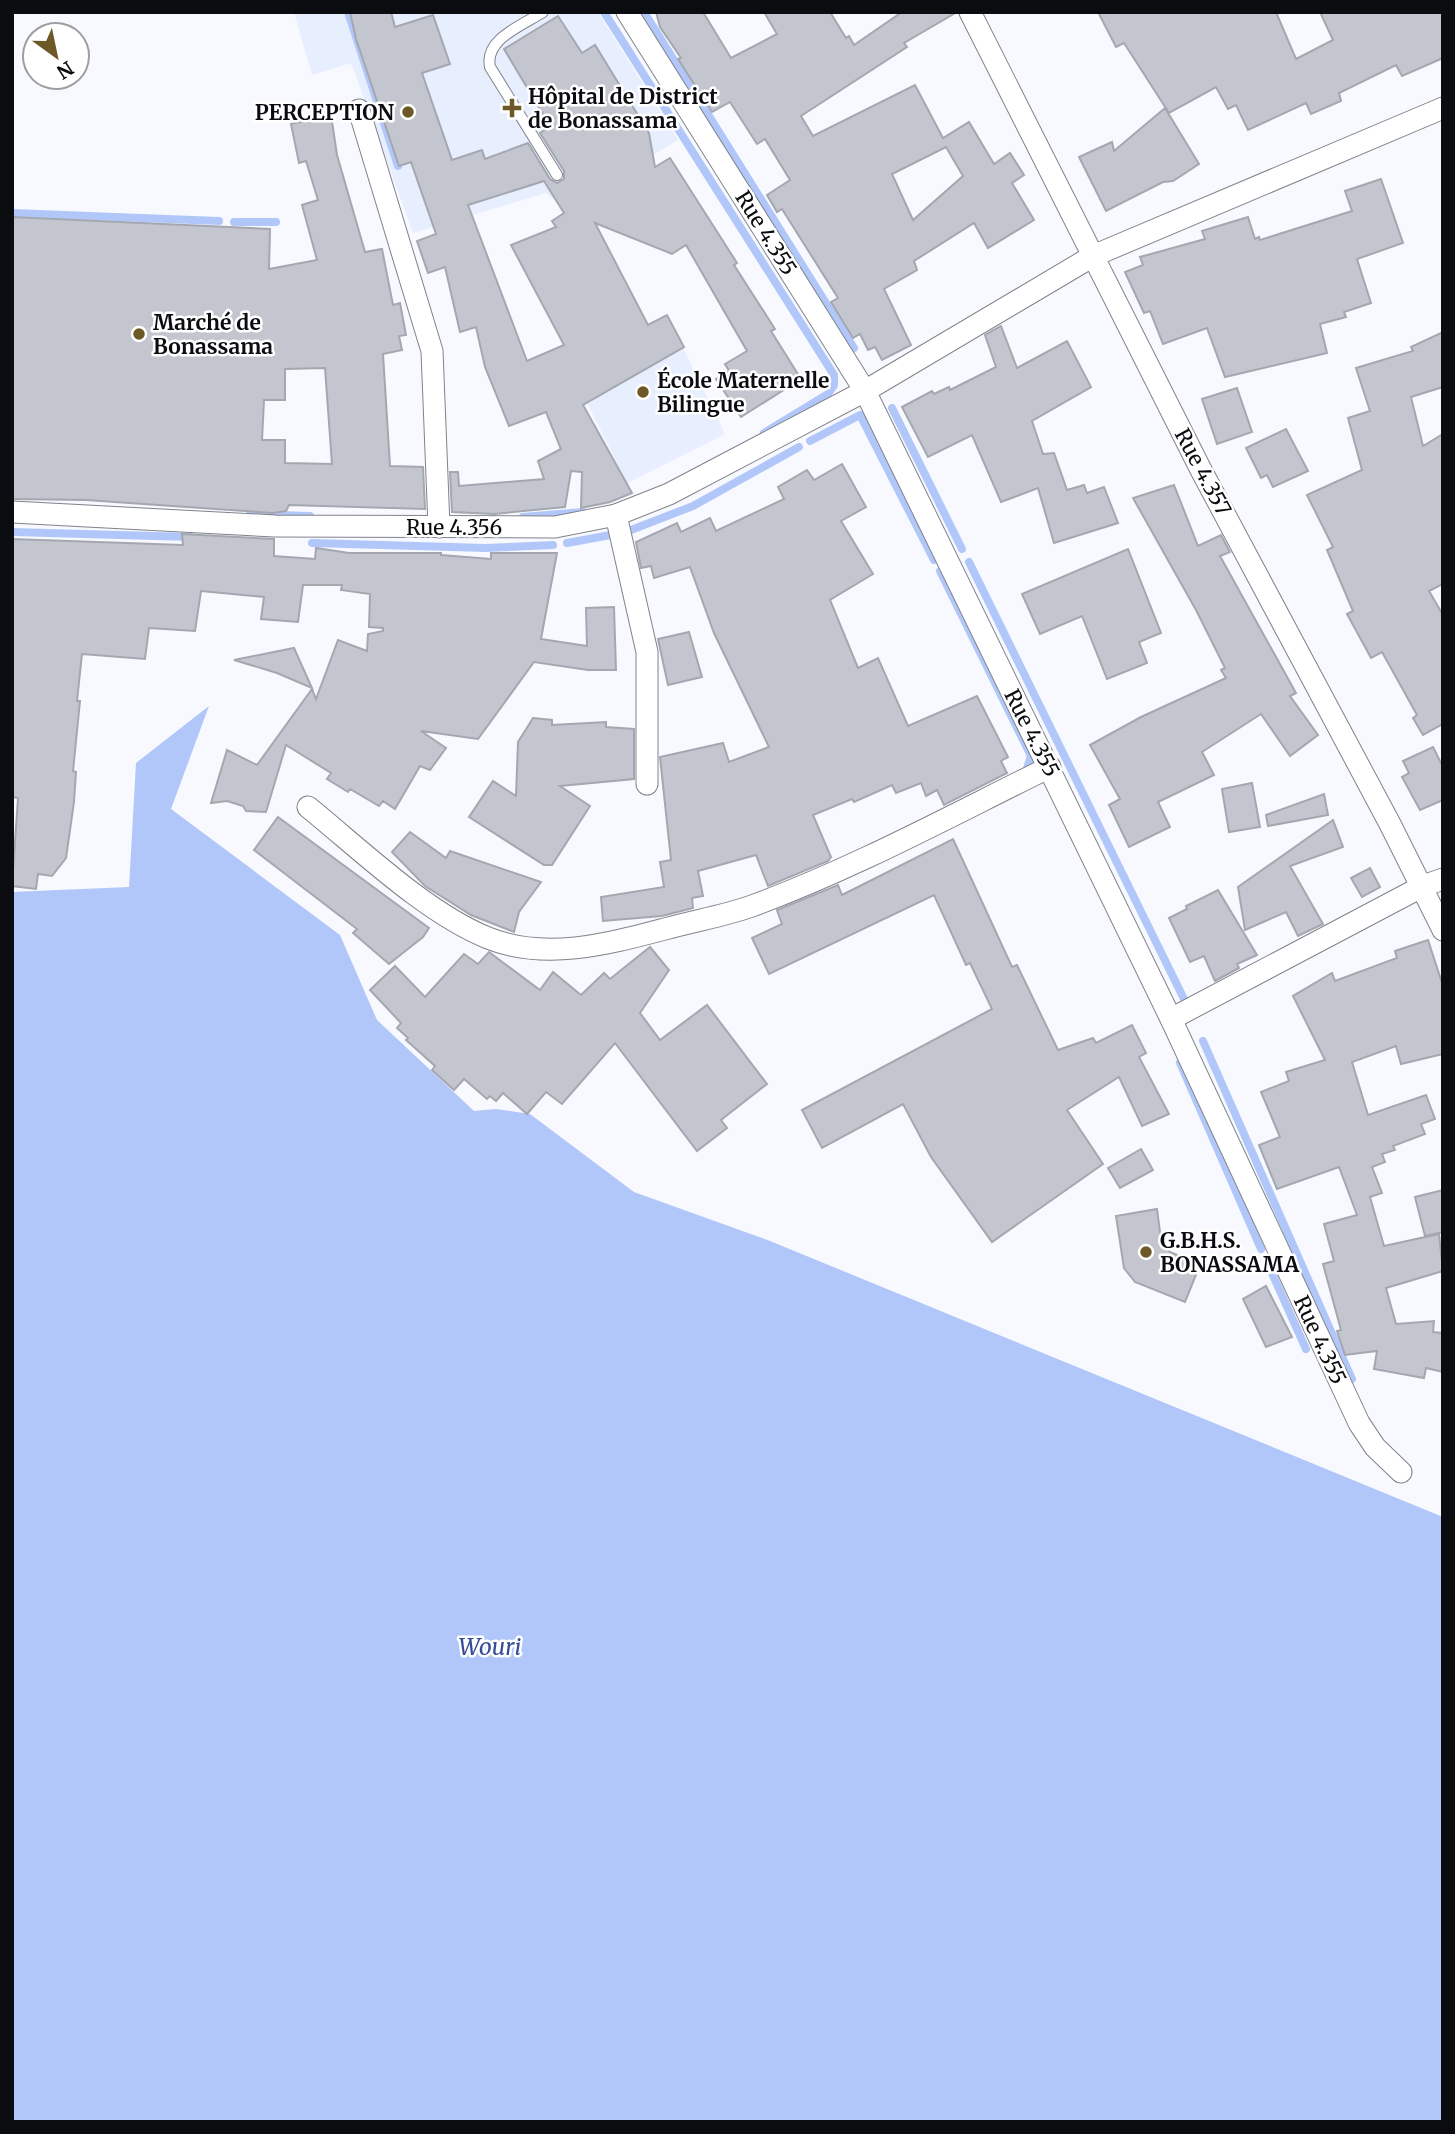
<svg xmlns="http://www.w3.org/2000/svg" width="1455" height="2134" font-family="Merriweather,serif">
	<rect width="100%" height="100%" fill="#f7f9fe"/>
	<g fill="#e7eefe">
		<polygon points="294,12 598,12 678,140 593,191 560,206 546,193 413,233 351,63 312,75"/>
		<polygon points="667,315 725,434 627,483 587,403 609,346"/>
	</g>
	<polygon fill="#b2c7f9" points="209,706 171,809 340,935 377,1020 474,1111 496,1109 530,1114 634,1192 770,1241 1443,1517 1443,2122 12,2122 12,892 129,887 136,763"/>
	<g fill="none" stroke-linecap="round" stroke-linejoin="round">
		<g stroke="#b2c7f9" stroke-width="8">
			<polyline points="348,12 398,166"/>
			<polyline points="604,12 834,375 834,385 828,394 764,433"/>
			<polyline points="644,12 854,348"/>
			<polyline points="12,213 219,221"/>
			<polyline points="234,222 276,222"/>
			<polyline points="892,408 962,549"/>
			<polyline points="810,441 860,415 934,560"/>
			<polyline points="250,514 310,516"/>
			<polyline points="523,517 583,512"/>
			<polyline points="631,530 693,506 799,447"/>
			<polyline points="12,532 191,537"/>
			<polyline points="312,543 485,548 553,545"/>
			<polyline points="567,543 616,534"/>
			<polyline points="969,562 1184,999"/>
			<polyline points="940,571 1031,756 1025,775"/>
			<polyline points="1203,1041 1352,1379"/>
			<polyline points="1180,1063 1261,1249"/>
			<polyline points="1267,1262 1306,1349"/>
		</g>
	</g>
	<g fill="#c3c6cf" stroke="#a4a7b0" stroke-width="2" fill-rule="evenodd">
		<path d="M 350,12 L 391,12 L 395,27 L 433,15 L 450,64 L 422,73 L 452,160 L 482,150 L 485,159 L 528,143 L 550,179 L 557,183 L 564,179 L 564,171 L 540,133 L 550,126 L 504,49 L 558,16 L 582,53 L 595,45 L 649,133 L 655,167 L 670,158 L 737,263 L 734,265 L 775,329 L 771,331 L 801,379 L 741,417 L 716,379 L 729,371 L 725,364 L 747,351 L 686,245 L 672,254 L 595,223 L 648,325 L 667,315 L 684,347 L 583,405 L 632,493 L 610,502 L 581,508 L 582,472 L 571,471 L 565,507 L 494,514 L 452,512 L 450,472 L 458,472 L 459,486 L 544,479 L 538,461 L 561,449 L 546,412 L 509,426 L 485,367 L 476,327 L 460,332 L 445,267 L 428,273 L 417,241 L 436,234 L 411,162 L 399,166 L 356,39 ZM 544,181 L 564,213 L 552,221 L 556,227 L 511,245 L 564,345 L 527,361 L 468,205 Z"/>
		<path d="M 656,12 L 703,12 L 731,58 L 777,34 L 764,12 L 830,12 L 846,38 L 849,36 L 854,45 L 902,12 L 957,12 L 904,43 L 907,47 L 801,116 L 813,136 L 915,85 L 943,138 L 969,122 L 994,164 L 1010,153 L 1024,175 L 1012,183 L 1034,220 L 988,248 L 974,223 L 914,261 L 917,270 L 884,289 L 911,345 L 882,360 L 875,347 L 868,350 L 860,334 L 853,338 L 831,302 L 838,298 L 782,209 L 777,212 L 767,195 L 790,180 L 765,139 L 757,144 L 730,102 L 712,112 L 678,59 L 681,58 L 660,27 ZM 946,147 L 963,176 L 913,220 L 892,174 Z"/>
		<polygon points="1098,12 1276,12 1296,59 1333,40 1320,12 1443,12 1443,58 1402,76 1396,65 1339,93 1341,101 1311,114 1306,103 1248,130 1236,105 1228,109 1216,87 1169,113 1124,43 1116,47"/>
		<polygon points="1165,108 1199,164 1173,181 1163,182 1106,211 1079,157 1112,142 1114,151"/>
		<path d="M 331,115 L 337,155 L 365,252 L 382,249 L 393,305 L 400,303 L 406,335 L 399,336 L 402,350 L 383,354 L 390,466 L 423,467 L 425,509 L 289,505 L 286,511 L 273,513 L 86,500 L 12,499 L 12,217 L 270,229 L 269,269 L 317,260 L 302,205 L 318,200 L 306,161 L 299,163 L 291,124 ZM 325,368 L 332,464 L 285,463 L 285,440 L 262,440 L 264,400 L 285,400 L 285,369 Z"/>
		<polygon points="1381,179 1403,243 1357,259 1371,303 1344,312 1346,317 1320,324 1327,353 1225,377 1207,328 1163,344 1150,311 1144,313 1125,272 1143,265 1140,257 1205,239 1202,231 1248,217 1255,239 1259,237 1260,240 1352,211 1345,191"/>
		<polygon points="1001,326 1017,368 1067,341 1091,387 1032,421 1043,454 1054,453 1067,490 1084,485 1087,493 1104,487 1118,523 1054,543 1038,488 1001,502 972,435 928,457 902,407 932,391 934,394 949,387 950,390 996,367 985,335"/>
		<polygon points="1443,332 1443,387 1411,397 1423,446 1443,434 1443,584 1429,591 1443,615 1443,724 1423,735 1413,718 1417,715 1382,652 1371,658 1347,614 1353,611 1327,550 1333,547 1307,495 1362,470 1348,418 1370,411 1356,368 1413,351 1411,347"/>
		<polygon points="1237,388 1252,432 1217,444 1202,399"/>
		<polygon points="1286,429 1308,471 1273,487 1267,475 1261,478 1246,448"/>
		<polygon points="842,464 866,507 841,521 873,574 830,600 858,668 878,658 908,726 977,696 1008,757 1001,761 1007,773 944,805 937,790 926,796 921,783 896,793 892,785 854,802 852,799 813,815 831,857 828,861 768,886 756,855 698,871 703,896 692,898 693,908 662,916 603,921 601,897 664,887 660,862 671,860 660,757 723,743 729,762 769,747 714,633 690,567 654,578 651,566 641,568 636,542 677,523 681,532 710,518 716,531 784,499 778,487 807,470 814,480"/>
		<polygon points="1174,485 1198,546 1221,535 1230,552 1220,556 1296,693 1290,696 1318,735 1290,756 1261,714 1202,752 1214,775 1158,802 1170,827 1129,847 1109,805 1120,799 1090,745 1141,717 1226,678 1221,670 1225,668 1196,610 1133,498"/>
		<polygon points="182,534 274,539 274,556 315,559 316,548 349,553 441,553 441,555 491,559 491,553 557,553 541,639 587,646 586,608 614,607 616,670 588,670 534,662 478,739 421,731 446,748 430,770 420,766 395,809 383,801 379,806 350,789 348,792 327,779 331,773 286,745 266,812 246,811 243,806 227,801 211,803 227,750 257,765 312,689 316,699 338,640 367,651 368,634 383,631 383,628 369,627 370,594 341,590 342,585 303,585 298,622 261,619 264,597 201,591 195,631 149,628 145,659 82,654 77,701 80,701 73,771 76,772 74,802 66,858 52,876 38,874 36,889 12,886 18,798 12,797 12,539 183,545"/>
		<polygon points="1128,549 1161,633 1139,642 1147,663 1107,679 1082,616 1040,634 1022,594"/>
		<polygon points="689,632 702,677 668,685 658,639"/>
		<polygon points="294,648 312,688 277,673 234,660"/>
		<polygon points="533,718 552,720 552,725 606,722 606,727 634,729 634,779 560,786 590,806 552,865 544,865 469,817 493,781 516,796 518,742"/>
		<polygon points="1433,747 1443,767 1443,800 1420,810 1402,777 1409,773 1403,761"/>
		<polygon points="1252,783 1260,827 1229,832 1222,789"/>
		<polygon points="1324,794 1328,815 1268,826 1266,815"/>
		<polygon points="278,817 429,928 423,937 389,964 353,933 357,929 254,850"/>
		<polygon points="1333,820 1343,847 1290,866 1323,924 1298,936 1286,912 1245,930 1238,887"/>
		<polygon points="410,832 446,858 450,851 541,882 519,912 514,932 471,915 425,886 392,852"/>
		<polygon points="953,839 1012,967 1017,965 1058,1050 1093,1038 1096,1043 1132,1025 1146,1053 1139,1057 1169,1114 1142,1126 1119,1077 1067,1110 1103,1164 992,1242 931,1157 903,1104 822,1148 802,1110 992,1009 970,963 966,965 934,895 769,974 752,938 782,924 777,910 838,885 842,895"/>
		<polygon points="1370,868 1380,887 1362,897 1351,878"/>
		<polygon points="1218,890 1257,955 1237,964 1239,968 1215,981 1204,956 1190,962 1169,918 1187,909 1186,906"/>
		<polygon points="1428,940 1443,986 1443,1054 1401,1064 1396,1046 1352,1062 1368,1115 1426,1095 1435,1119 1421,1124 1425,1134 1393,1146 1395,1150 1382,1154 1385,1162 1372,1167 1382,1193 1370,1197 1384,1246 1439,1234 1443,1271 1386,1288 1396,1324 1434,1321 1433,1332 1443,1333 1443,1372 1426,1368 1424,1378 1374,1369 1377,1351 1345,1355 1337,1331 1341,1330 1323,1264 1334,1261 1324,1224 1357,1215 1339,1167 1277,1189 1259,1145 1280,1137 1261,1092 1289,1081 1286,1072 1325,1060 1293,996 1332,973 1335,981 1397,958 1395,951"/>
		<polygon points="650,947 669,970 640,1013 660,1040 707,1005 767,1084 721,1120 727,1128 697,1151 615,1043 562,1104 546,1092 527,1114 503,1093 496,1101 490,1096 487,1099 464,1079 454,1090 432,1070 435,1066 406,1040 408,1038 397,1028 401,1023 370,990 395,966 425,997 464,954 478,964 489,952 540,990 553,972 581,995 604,973 610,979"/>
		<polygon points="1141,1149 1153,1170 1120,1188 1108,1168"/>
		<polygon points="1443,1190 1443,1232 1425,1236 1415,1197"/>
		<polygon points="1157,1209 1161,1240 1170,1252 1200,1265 1185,1302 1135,1282 1124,1268 1116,1216"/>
		<polygon points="1266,1286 1292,1337 1266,1347 1243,1299"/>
	</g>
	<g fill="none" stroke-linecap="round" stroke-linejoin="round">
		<defs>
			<path id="lane" d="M 543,12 C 523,25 484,39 490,67 L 557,175"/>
			<g id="street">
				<polyline points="627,12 865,391 1171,1019 1359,1423 1375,1447 1401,1472"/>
				<polyline points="970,12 1201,470 1390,824 1443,930"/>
				<polyline points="359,110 432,351 439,527"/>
				<polyline points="12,512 275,526 555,527 616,515 669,494 865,391 1093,256 1443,108"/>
				<polyline points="616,515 647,652 647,784"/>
				<path d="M 308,807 C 361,850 426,913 488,938 C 545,961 608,944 665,929 C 693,921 724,916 752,906 C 855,868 952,815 1050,767"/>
				<polyline points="1171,1019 1423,886 1443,879"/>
			</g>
		</defs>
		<use href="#lane" stroke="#80838b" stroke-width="12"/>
		<use href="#street" stroke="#80838b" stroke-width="23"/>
		<use href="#lane" stroke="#fff" stroke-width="10"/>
		<use href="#street" stroke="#fff" stroke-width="21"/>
	</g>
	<g fill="#6d5928" stroke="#fff" stroke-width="2.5">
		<path d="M508.5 97.5h7v7h7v7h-7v7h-7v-7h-7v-7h7z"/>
		<circle cx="408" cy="112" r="7"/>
		<circle cx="139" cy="334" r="7"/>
		<circle cx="643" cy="392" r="7"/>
		<circle cx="1146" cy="1252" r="7"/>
	</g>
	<g text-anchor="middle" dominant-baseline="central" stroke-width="5" stroke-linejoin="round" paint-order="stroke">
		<g font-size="21" font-weight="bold" fill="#0b0c0f" stroke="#fff" text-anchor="start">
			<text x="528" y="96">Hôpital de District<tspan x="528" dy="24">de Bonassama</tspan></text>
			<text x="394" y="112" text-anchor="end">PERCEPTION</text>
			<text x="153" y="322">Marché de<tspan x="153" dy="24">Bonassama</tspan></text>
			<text x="657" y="380">École Maternelle<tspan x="657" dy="24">Bilingue</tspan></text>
			<text x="1160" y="1240">G.B.H.S.<tspan x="1160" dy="24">BONASSAMA</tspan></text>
		</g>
		<g font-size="21" fill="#0b0c0f" stroke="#fff">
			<text transform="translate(766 233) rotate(58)">Rue 4.355</text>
			<text transform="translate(1203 472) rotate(62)">Rue 4.357</text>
			<text x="454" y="527">Rue 4.356</text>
			<text transform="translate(1032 733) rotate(63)">Rue 4.355</text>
			<text transform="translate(1320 1340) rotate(65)">Rue 4.355</text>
		</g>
		<g font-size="23" font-style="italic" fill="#354d96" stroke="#fff">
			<text x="490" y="1646">Wouri</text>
		</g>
	</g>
	<rect width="1455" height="2134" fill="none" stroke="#0b0c0f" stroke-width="28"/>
	<g transform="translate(56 56) rotate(147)"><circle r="33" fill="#ffffff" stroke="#9d9e9f" stroke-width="2"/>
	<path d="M0-5L12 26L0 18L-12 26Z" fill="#6d5928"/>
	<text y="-10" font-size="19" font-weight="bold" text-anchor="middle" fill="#0b0c0f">N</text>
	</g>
</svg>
